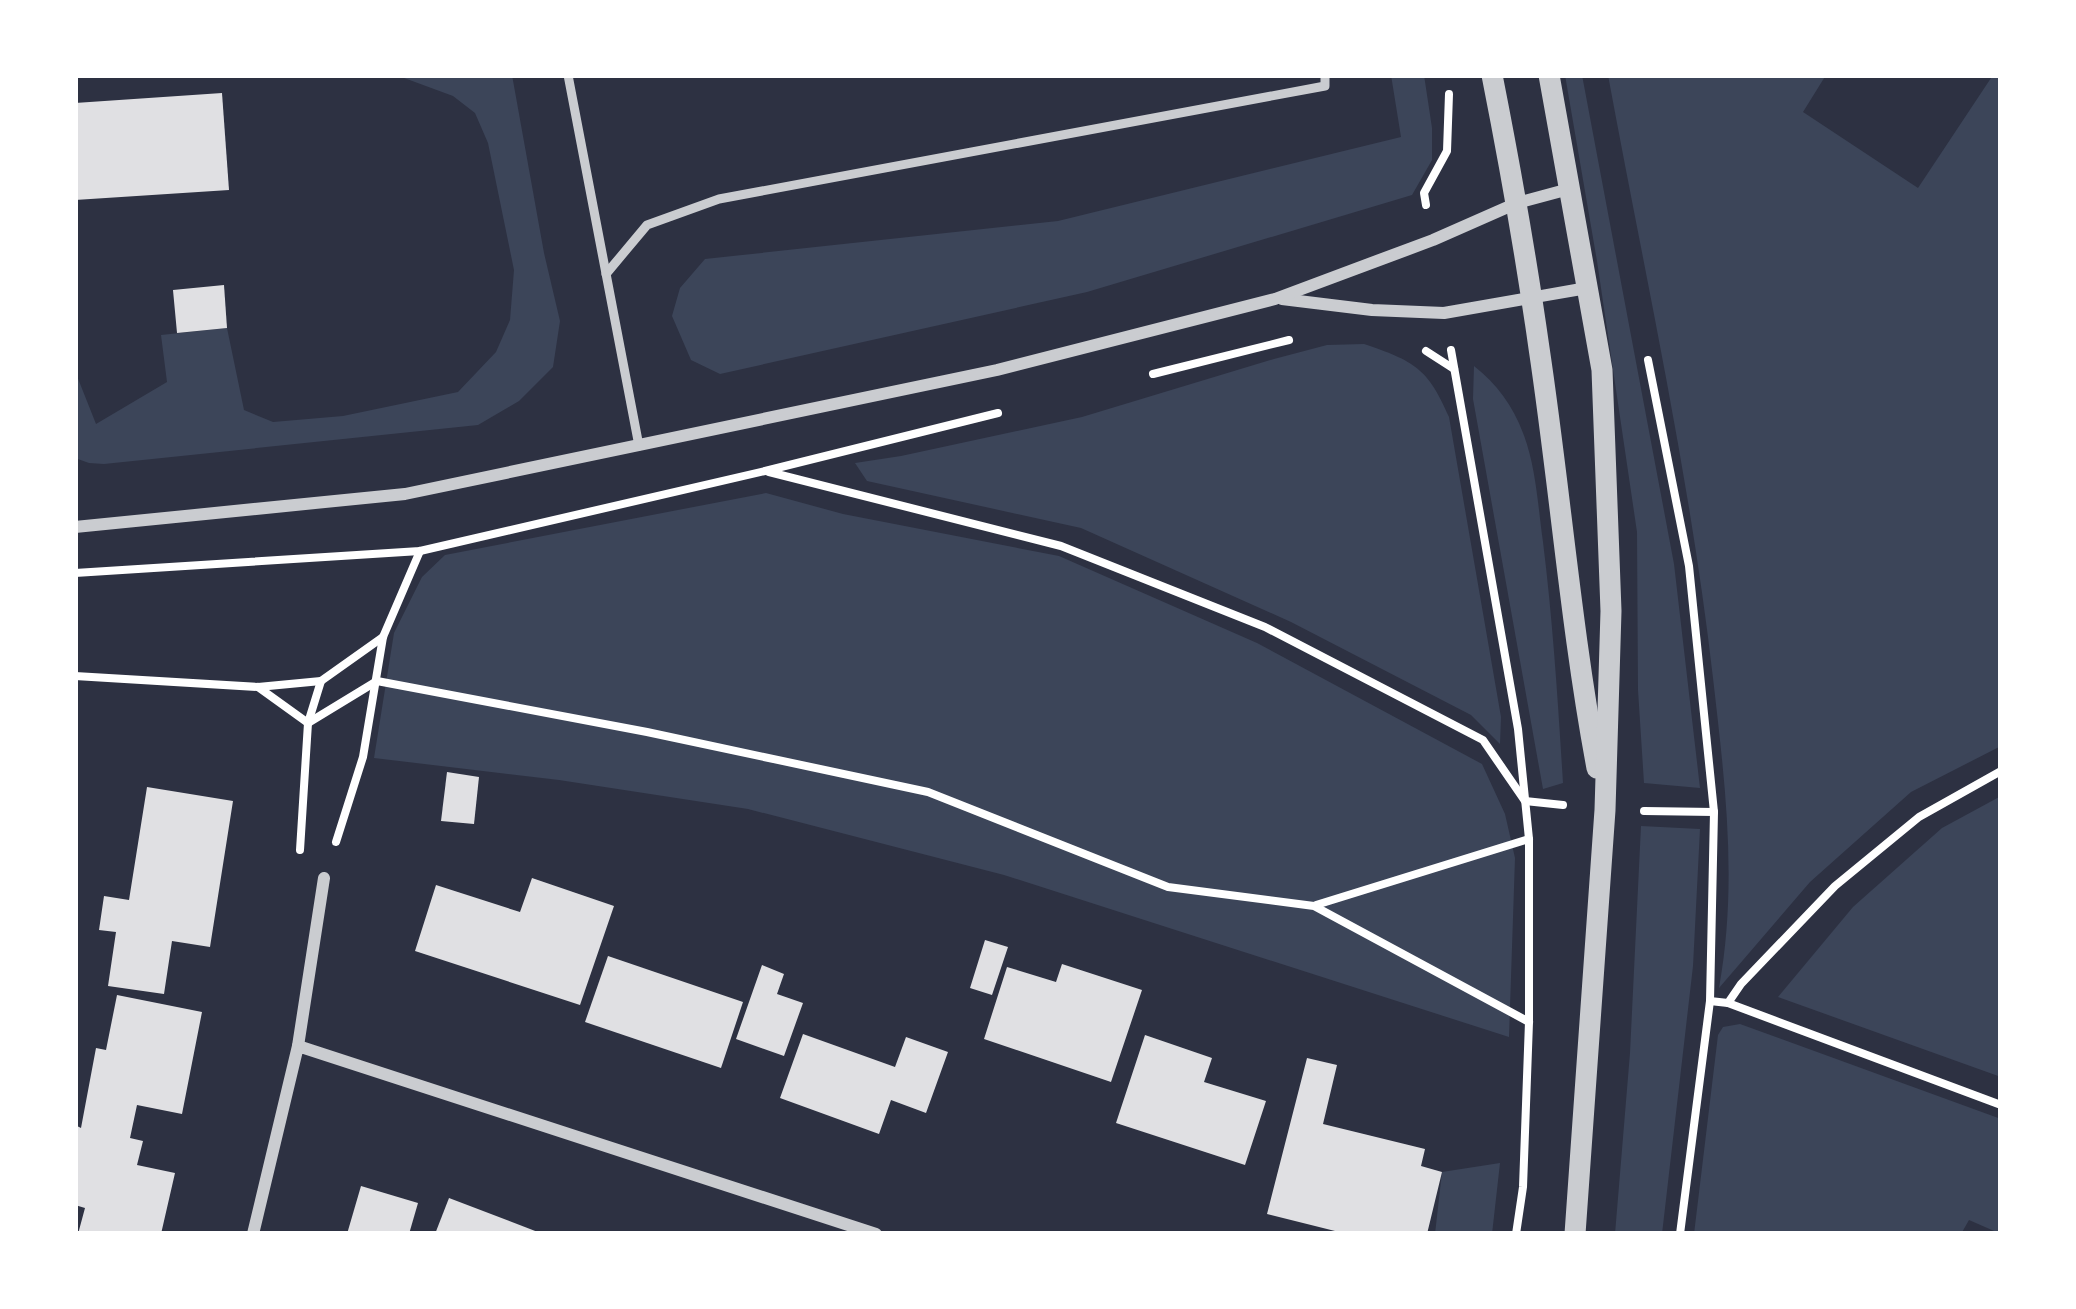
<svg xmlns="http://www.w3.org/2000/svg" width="2076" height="1309" font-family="Quicksand,sans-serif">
	<rect width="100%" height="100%" fill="#2d3142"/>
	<g fill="#3c4559">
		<polygon points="396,75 512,75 544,253 560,321 553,367 519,401 478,425 104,464 89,463 75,458 75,371 96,424 167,382 161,335 227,328 244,410 273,422 343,416 458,392 496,352 510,320 514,270 488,143 475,113 453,96"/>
		<polygon points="1391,75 1424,75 1432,128 1432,160 1412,195 1087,292 720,374 691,360 672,316 680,288 705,259 1058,221 1401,137"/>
		<polygon points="1565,75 1582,75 1674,564 1700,788 1644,783 1638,690 1637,532 1597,261"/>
		<path d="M 1608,75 L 1826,75 L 1803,112 L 1918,188 L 1993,75 L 2001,75 L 2001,746 L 1911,792 L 1810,882 L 1719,988 C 1738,883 1725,783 1713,678 C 1690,476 1645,276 1608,75 Z"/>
		<path d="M 1364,344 C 1414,361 1428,368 1449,417 L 1501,717 L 1500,744 L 1471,715 L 1291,622 L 1081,528 L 867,481 L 855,463 L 901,456 L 1082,417 L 1274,359 L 1327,345 Z"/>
		<path d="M 1474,366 C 1497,384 1513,406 1523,433 C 1536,466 1538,507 1543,542 C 1553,622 1558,703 1563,783 L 1543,789 L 1473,399 Z"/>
		<polygon points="766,493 843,514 1059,556 1257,643 1482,764 1505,814 1515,858 1509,1037 1004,875 748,809 559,780 374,758 394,633 422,577 445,555"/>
		<polygon points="2001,796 2001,1077 1778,997 1853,907 1942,828"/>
		<polygon points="1641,826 1700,829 1693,966 1662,1234 1615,1234 1630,1053"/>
		<polygon points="1740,1024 2001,1119 2001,1234 1969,1220 1961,1234 1694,1234 1718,1035 1723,1027"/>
		<polygon points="1500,1163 1492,1234 1435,1234 1442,1172"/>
	</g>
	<g fill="#e0e0e3">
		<polygon points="222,93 229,190 75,200 75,103"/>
		<polygon points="224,285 227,328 177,333 173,290"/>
		<polygon points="447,772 479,777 474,824 441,821"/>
		<polygon points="147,787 233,801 210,947 172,941 164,994 108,986 116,932 99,930 104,896 129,900"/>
		<polygon points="532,878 614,906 580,1005 415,951 436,885 520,912"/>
		<polygon points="985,940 1008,947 992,995 970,988"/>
		<polygon points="608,956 743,1002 721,1068 585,1022"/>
		<polygon points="1062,964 1142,990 1111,1082 984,1039 1007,967 1056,982"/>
		<polygon points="762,965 784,974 777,994 803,1003 784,1056 736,1039"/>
		<polygon points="117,995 202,1012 182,1114 137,1105 130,1138 143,1141 137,1165 175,1173 161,1234 78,1234 85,1208 75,1205 75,1136 77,1126 81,1128 96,1048 106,1050"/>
		<polygon points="803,1034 895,1067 906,1037 948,1052 926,1113 891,1100 879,1134 780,1098"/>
		<polygon points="1145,1035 1212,1058 1204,1082 1266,1101 1245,1165 1116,1123"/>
		<polygon points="1307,1058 1337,1065 1323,1124 1425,1149 1421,1166 1442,1172 1427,1234 1347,1234 1267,1214"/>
		<polygon points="361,1186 418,1203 409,1234 347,1234"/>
		<polygon points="449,1198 543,1234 435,1234"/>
	</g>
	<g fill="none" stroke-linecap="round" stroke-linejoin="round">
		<g stroke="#fff" stroke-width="8">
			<polyline points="1426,205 1424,193 1447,151 1449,94"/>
			<polyline points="1451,350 1518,729 1529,839 1529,1022 1523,1187 1516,1234"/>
			<polyline points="1426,351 1454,369"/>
			<polyline points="1648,360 1689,566 1714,812 1710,1001 1680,1234"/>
			<polyline points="1153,374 1289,340"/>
			<polyline points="769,472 1061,546 1265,627 1483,740 1525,801 1563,805"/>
			<polyline points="75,573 420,551 765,471 998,413"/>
			<polyline points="75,676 258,687 321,681"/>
			<polyline points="258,687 308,723 377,681 647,732 928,792 1168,887 1314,906 1529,1022"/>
			<polyline points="1644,811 1714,812"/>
			<polyline points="336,842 363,757 383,637 420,551"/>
			<polyline points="300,850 308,723 321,681 383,637"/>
			<polyline points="1316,905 1529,839"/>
			<polyline points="1710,1001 1728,1003 1741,984 1835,886 1919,817 2001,771"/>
			<polyline points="1728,1003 2001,1105"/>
		</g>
		<g stroke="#caccd0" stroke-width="9">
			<polyline points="568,75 639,446"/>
			<polyline points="606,274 647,225 719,199 1325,86 1325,75"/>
		</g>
		<g stroke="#caccd0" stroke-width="12">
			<polyline points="1282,299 1372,310 1444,313 1587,288"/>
			<polyline points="75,527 405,494 997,370 1275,299 1433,240 1517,203 1569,189"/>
			<polyline points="298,1046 324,878"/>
			<polyline points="253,1234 298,1046 876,1234"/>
		</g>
		<g stroke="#caccd0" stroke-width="21">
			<path d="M 1492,75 C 1510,166 1526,256 1539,348 C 1560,488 1571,629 1597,768"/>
			<polyline points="1549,75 1602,370 1611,611 1605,810 1575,1234"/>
		</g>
	</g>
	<rect width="2076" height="1309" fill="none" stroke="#ffffff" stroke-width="156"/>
</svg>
